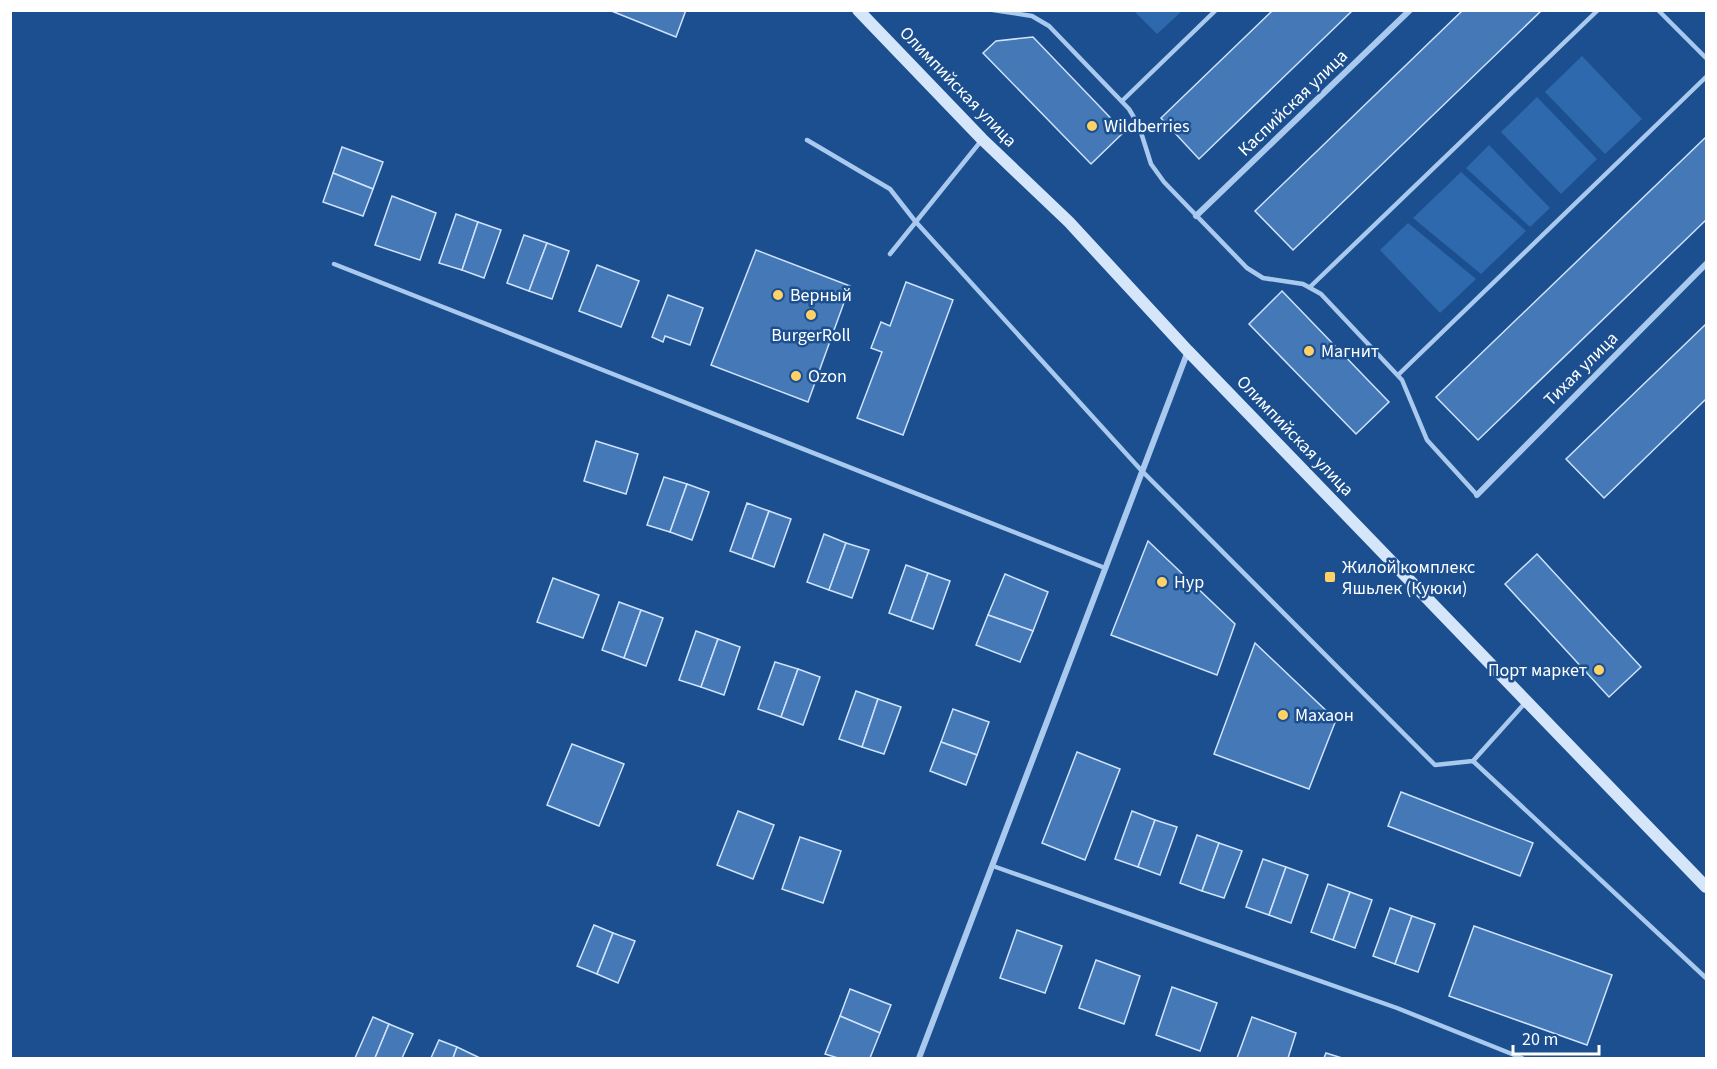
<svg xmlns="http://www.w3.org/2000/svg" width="1717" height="1069" font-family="'Source Sans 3',sans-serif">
	<rect width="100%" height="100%" fill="#1b4f8f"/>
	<g fill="#2e69ad">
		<polygon points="1134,11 1182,11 1157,34"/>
		<polygon points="1582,56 1642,119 1605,154 1545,92"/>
		<polygon points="1537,97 1597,159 1561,194 1501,132"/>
		<polygon points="1489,145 1550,208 1530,227 1466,168"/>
		<polygon points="1461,172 1526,231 1481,274 1413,218"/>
		<polygon points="1408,223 1476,279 1440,313 1380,250"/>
	</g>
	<g fill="#4478b7" stroke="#cfe3fa" stroke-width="1.5">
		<polygon points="609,10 686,10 676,37"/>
		<polygon points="1273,10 1353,10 1199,159 1161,118"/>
		<polygon points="1463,10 1542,10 1293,250 1255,211"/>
		<polygon points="1033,37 1124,132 1091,164 983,53 996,41"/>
		<polygon points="1706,137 1706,220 1478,440 1436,397"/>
		<polygon points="342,147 383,162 373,189 333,173"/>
		<polygon points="333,173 373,189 363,216 323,202"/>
		<polygon points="392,196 436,213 420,260 375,245"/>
		<polygon points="456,214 478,222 462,270 439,263"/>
		<polygon points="478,222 501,230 484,278 462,270"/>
		<polygon points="524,235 547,243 529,291 507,283"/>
		<polygon points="547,243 569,251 552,299 529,291"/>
		<polygon points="756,250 850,286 808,402 711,365"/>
		<polygon points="597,265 639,281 621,327 579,311"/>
		<polygon points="906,282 953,300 903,435 857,418 882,352 871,348 881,322 890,326"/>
		<polygon points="1282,291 1389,402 1356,434 1249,324"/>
		<polygon points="668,295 703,308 690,345 665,336 663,342 652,337"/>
		<polygon points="1706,324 1706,399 1604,498 1566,459"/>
		<polygon points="596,441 638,454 626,494 584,481"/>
		<polygon points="664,477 687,484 670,532 647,525"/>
		<polygon points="687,484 709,492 692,540 670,532"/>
		<polygon points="747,503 769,511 752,559 730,551"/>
		<polygon points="769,511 791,519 774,567 752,559"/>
		<polygon points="824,534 846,543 829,590 807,582"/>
		<polygon points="1148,541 1235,624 1217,675 1111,635"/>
		<polygon points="846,543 869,550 852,598 829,590"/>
		<polygon points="1537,554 1641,667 1609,697 1505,584"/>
		<polygon points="906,565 928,573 911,621 889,613"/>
		<polygon points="928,573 950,581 933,629 911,621"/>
		<polygon points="1005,574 1048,592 1033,631 988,615"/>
		<polygon points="553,578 599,595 583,638 537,622"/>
		<polygon points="619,602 641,610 624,658 602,650"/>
		<polygon points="641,610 663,618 646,666 624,658"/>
		<polygon points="988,615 1033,631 1020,662 976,645"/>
		<polygon points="696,631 718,639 701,687 679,680"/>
		<polygon points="718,639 740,647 724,695 701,687"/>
		<polygon points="1255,643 1336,720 1309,789 1214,754"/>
		<polygon points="775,662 798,669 781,717 758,709"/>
		<polygon points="798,669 820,677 803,725 781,717"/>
		<polygon points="856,691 878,699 862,747 839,739"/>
		<polygon points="878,699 901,707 884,754 862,747"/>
		<polygon points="953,709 989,722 977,755 941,742"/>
		<polygon points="941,742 977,755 966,785 930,771"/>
		<polygon points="572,744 624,764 599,826 547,805"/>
		<polygon points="1077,752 1120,769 1085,860 1042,843"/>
		<polygon points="1401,792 1533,843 1520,876 1388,826"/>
		<polygon points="738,811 774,825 753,879 717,865"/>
		<polygon points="1132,811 1155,820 1138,867 1115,859"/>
		<polygon points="1155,820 1177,827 1160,875 1138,867"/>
		<polygon points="1197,835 1219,843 1202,891 1180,883"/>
		<polygon points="800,837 841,851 823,903 782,889"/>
		<polygon points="1219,843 1242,851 1224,898 1202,891"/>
		<polygon points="1263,859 1286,867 1269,915 1246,907"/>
		<polygon points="1286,867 1308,875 1291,923 1269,915"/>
		<polygon points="1328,884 1350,892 1333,940 1311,932"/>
		<polygon points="1350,892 1372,900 1355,948 1333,940"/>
		<polygon points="1390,908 1412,916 1395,964 1373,956"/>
		<polygon points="1412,916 1435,924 1418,972 1395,964"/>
		<polygon points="594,925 613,933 597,974 577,966"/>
		<polygon points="1474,926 1612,975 1587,1045 1449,996"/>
		<polygon points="1017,930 1062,946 1045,993 1000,978"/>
		<polygon points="613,933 635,941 618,983 597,974"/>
		<polygon points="1096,960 1140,976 1124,1024 1079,1008"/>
		<polygon points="1172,987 1217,1003 1200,1051 1156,1035"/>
		<polygon points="850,989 891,1005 880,1033 840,1016"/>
		<polygon points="840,1016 880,1033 870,1058 838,1058 825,1054"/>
		<polygon points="373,1017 389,1024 375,1058 355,1058"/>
		<polygon points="1252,1017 1296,1033 1288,1058 1237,1058"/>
		<polygon points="389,1024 413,1034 402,1058 375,1058"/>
		<polygon points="439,1040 457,1047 453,1058 431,1058"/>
		<polygon points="457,1047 480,1058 453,1058"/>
		<polygon points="1326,1053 1342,1058 1324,1058"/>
	</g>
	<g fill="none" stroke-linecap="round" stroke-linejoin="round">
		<g stroke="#a9c9ee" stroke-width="4.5">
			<polyline points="993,10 1032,16 1049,26 1129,109 1139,126 1151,164 1164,182 1247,268 1263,278 1303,284 1321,294 1402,380 1427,440 1477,495"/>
			<polyline points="1658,10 1706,58"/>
			<polyline points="1122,101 1216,10"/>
			<polyline points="807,140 890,189 915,221 1141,470 1435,765 1473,761 1525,703"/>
			<polyline points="890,254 981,141"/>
			<polyline points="334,264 1105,568"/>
			<polyline points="1310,287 1598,10"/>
			<polyline points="1398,375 1706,77"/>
			<polyline points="1473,761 1706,978"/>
			<polyline points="993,866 1397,1008 1522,1058"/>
		</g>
		<g stroke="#a9c9ee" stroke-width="6">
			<polyline points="1196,216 1410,10"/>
			<polyline points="1477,495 1706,264"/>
			<polyline points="919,1058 1188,351"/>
		</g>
		<polyline stroke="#d6e6fa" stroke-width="12" points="858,10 982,139 1069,222 1188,351 1706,887"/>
	</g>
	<g fill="#ffd166" stroke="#1b4f8f" stroke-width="2">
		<circle cx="1092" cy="126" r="6"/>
		<circle cx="778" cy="295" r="6"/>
		<circle cx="811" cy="315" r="6"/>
		<circle cx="1309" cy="351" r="6"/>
		<circle cx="796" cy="376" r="6"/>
		<rect x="1324" y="571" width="12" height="12" rx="3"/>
		<circle cx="1162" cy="582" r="6"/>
		<circle cx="1599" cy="670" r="6"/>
		<circle cx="1283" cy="715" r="6"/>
	</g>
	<g text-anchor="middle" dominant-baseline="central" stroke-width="5" stroke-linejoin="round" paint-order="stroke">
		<g font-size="18" fill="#fff" stroke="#1b4f8f">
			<text transform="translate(958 87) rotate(46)">Олимпийская улица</text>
			<text transform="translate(1293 103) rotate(-44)">Каспийская улица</text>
			<text transform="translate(1581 369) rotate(-45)">Тихая улица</text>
			<text transform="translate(1295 436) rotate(46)">Олимпийская улица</text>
		</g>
		<g font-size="18" fill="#fff" stroke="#1b4f8f" text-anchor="start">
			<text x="1104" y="126">Wildberries</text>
			<text x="790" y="295">Верный</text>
			<text x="811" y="335" text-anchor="middle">BurgerRoll</text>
			<text x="1321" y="351">Магнит</text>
			<text x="808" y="376">Ozon</text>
			<text x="1342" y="567">Жилой комплекс<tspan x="1342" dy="21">Яшьлек (Куюки)</tspan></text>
			<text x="1174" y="582">Нур</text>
			<text x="1587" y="670" text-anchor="end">Порт маркет</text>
			<text x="1295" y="715">Махаон</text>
		</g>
	</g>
	<rect width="1717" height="1069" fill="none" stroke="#ffffff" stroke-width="24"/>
	<path d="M1513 1045v9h86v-9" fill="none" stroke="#ffffff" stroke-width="3"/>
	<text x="1522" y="1045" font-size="18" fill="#ffffff" stroke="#1b4f8f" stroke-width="4.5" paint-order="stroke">20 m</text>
</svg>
